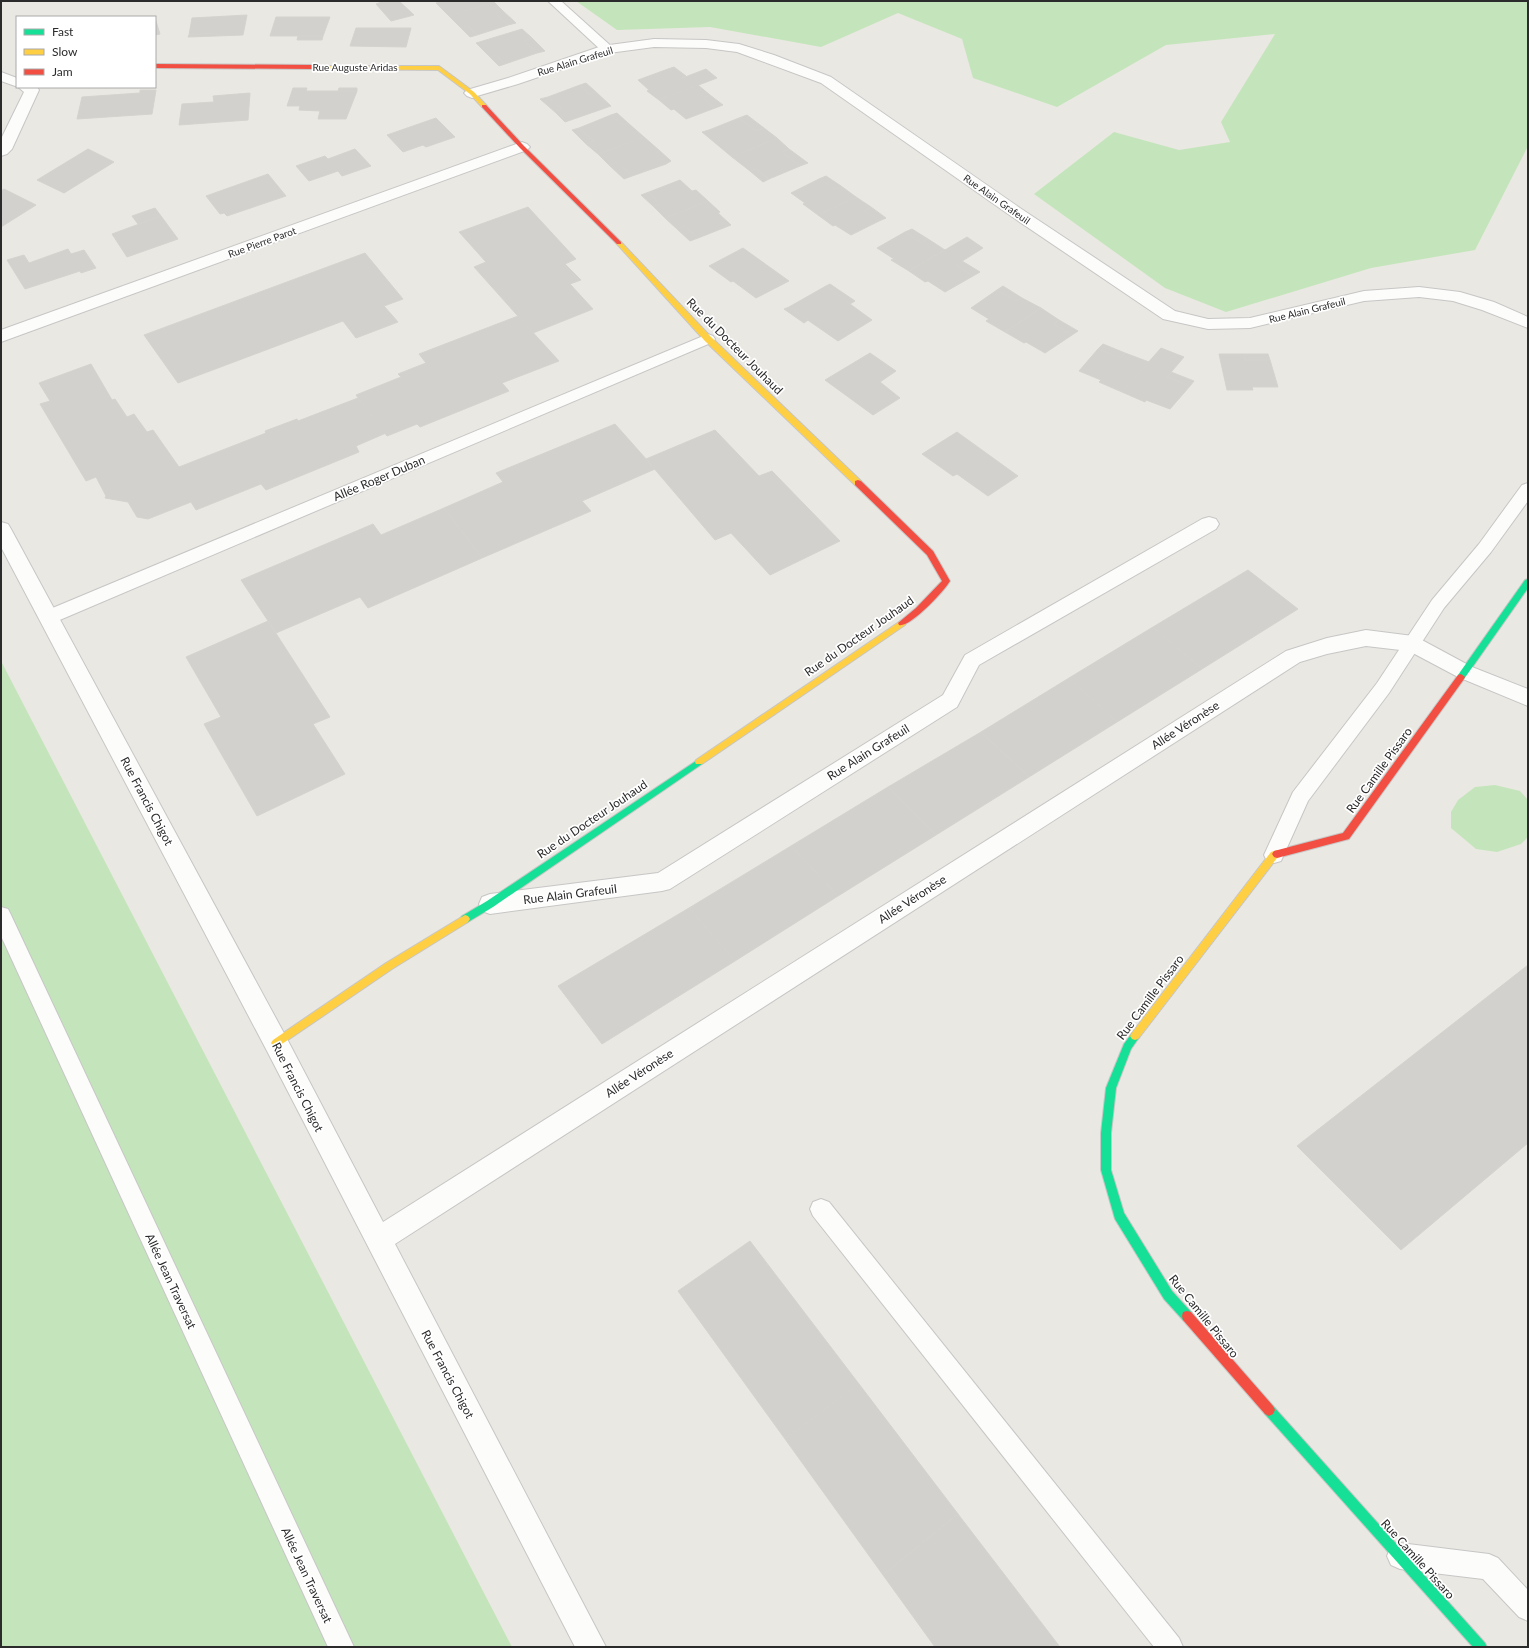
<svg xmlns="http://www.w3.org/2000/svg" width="1529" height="1648" font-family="Lato,sans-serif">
	<rect width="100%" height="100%" fill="#eae8e2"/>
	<g fill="#c4e5bb">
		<polygon points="576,1 1528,1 1528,146 1475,250 1371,268 1226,312 1165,288 1034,194 1114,132 1179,150 1230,142 1221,122 1275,34 1166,45 1057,107 973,78 962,39 898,13 821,47 710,27 617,30"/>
		<polygon points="1,661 512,1647 1,1647"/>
		<polygon points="1495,785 1520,791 1528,800 1528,837 1521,844 1497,852 1476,849 1451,828 1451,812 1458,800 1475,787"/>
	</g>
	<g fill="#d2d1cd" stroke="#d4d3ce">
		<polygon points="384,1 399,1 414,15 391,21 376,4"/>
		<polygon points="442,1 493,1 494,2 449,16 436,3"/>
		<polygon points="494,2 503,11 495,13 508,25 477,35 468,26 461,28 449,16"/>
		<polygon points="503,11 516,23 508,25 495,13"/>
		<polygon points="247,15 243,35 216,36 217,33 189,35 192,18"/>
		<polygon points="276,17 330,17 323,36 270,36"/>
		<polygon points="155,18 160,34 155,35"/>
		<polygon points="468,26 477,35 470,37 461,28"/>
		<polygon points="356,28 411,28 406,47 350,46"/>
		<polygon points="522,29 532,38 524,41 537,53 505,64 496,55 490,57 476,43"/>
		<polygon points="217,33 216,36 188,37 189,35"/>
		<polygon points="298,36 323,36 322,40 297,40"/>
		<polygon points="532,38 545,51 537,53 524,41"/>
		<polygon points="496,55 505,64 499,66 490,57"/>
		<polygon points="674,67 686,76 680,79 668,69"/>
		<polygon points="668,69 680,79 706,69 717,78 659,100 647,91 649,90 638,80"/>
		<polygon points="586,83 596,92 589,94 580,85"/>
		<polygon points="580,85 589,94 596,92 611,106 565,122 555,112 562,109 548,97"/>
		<polygon points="698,85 710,95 703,98 715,108 686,119 674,109 671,110 659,100"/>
		<polygon points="293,88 307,88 306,91 357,91 346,119 318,119 320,111 299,110 300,106 287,106"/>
		<polygon points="339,88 357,88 357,91 338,91"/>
		<polygon points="140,90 156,90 152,114 77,119 82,97 140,93"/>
		<polygon points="250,93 248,120 179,125 182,104 214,102 213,96"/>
		<polygon points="710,95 723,105 715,108 703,98"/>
		<polygon points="548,97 562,109 555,112 540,99"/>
		<polygon points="617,113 628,123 622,125 611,115"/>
		<polygon points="611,115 622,125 628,123 644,137 598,154 586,144 594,141 579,128"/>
		<polygon points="747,115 764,128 756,131 739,118"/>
		<polygon points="436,118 455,137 426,147 423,145 403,152 387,135"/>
		<polygon points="739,118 756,131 764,128 777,138 732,157 714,142 720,140 709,130"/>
		<polygon points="579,128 594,141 586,144 572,130"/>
		<polygon points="709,130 720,140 714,142 702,132"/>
		<polygon points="644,137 660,151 655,154 666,164 632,176 617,162 609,165 598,154"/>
		<polygon points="777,138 789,149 782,152 800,166 769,179 756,169 750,171 732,157"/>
		<polygon points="88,149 114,162 64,193 37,180"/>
		<polygon points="355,149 371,166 342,176 338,171 309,181 296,166 325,156 328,159"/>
		<polygon points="789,149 808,163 800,166 782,152"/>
		<polygon points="660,151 671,161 666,164 655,154"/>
		<polygon points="617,162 632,176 624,179 609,165"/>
		<polygon points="756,169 769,179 763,182 750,171"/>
		<polygon points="268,174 286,196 227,216 224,213 220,214 206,196"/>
		<polygon points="826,176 841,186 834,189 819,179"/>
		<polygon points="819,179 834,189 841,186 856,197 818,215 803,204 805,203 791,193"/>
		<polygon points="680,180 692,191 696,190 708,201 665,218 653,206 660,204 649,192"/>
		<polygon points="4,189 36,205 1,227 1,191"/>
		<polygon points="649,192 660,204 653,206 641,195"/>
		<polygon points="856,197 871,207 864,211 879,221 851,235 835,225 833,226 818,215"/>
		<polygon points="708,201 720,212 718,213 731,225 698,238 685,226 677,229 665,218"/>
		<polygon points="528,207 576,259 565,264 581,280 570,284 593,309 533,333 474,267 486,262 459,232"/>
		<polygon points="871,207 886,218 879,221 864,211"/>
		<polygon points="155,208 161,216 138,224 132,216"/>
		<polygon points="161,216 178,239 127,257 112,234"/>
		<polygon points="685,226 698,238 690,241 677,229"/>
		<polygon points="912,229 928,239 921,243 905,232"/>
		<polygon points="905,232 921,243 928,239 945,250 909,271 891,260 894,259 877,248"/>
		<polygon points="967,237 983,248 956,265 973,276 945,292 928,281 925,282 909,271"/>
		<polygon points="743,248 789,281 756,298 733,281 731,282 709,266"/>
		<polygon points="68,249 71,254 84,250 96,268 81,273 80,271 25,289 7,260 24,255 29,263"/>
		<polygon points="365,253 403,299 384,306 398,322 356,338 343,321 178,383 144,335"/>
		<polygon points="962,261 980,272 973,276 956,265"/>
		<polygon points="830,284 855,301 850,304 826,286"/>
		<polygon points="826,286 850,304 872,320 838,341 789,307"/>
		<polygon points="1003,286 1022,298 1016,301 997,290"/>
		<polygon points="997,290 1016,301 1022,298 1041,308 1005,332 986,321 989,319 971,308"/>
		<polygon points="789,307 808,320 804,323 784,309"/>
		<polygon points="1041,308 1059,320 1054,324 1072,335 1045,353 1026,342 1024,343 1005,332"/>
		<polygon points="518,316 559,361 502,383 509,391 420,427 417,424 387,436 356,395 401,377 398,374 426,363 419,354"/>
		<polygon points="1059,320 1078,331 1072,335 1054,324"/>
		<polygon points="1103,344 1125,353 1121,358 1098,349"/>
		<polygon points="1161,348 1184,357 1167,377 1190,386 1170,409 1146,400 1145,402 1122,392"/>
		<polygon points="1098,349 1121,358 1125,353 1149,362 1122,392 1099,382 1101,380 1079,371"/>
		<polygon points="870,353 896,371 880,382 900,398 873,415 825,380"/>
		<polygon points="1219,354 1244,354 1245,360 1270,360 1278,387 1252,387 1253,390 1227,390"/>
		<polygon points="1244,354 1268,354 1270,360 1245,360"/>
		<polygon points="91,364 112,400 115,399 127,417 134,414 147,432 153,430 179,467 266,433 265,431 297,419 298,421 358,398 386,433 356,446 359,452 266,490 261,484 196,510 191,502 148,519 137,517 128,502 105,498 106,496 96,477 86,481 40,404 50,401 39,383"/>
		<polygon points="1171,372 1194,381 1190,386 1167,377"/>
		<polygon points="615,424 655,469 582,501 591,511 482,558 444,508 503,482 496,473"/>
		<polygon points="715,430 759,476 772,471 840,541 770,575 731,533 715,540 646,459"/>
		<polygon points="957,432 1018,476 988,496 957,474 953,476 922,454"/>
		<polygon points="444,508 482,558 368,608 360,597 276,633 241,580 373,524 381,535"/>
		<polygon points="1248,570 1298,609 1202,669 1153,627"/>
		<polygon points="268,621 330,717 313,724 345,774 257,816 204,724 221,717 186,657"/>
		<polygon points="1153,627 1202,669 1117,722 1069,678"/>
		<polygon points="1069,678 1117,722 1029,777 981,732"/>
		<polygon points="981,732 1029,777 936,835 888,787"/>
		<polygon points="888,787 936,835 838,896 791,846"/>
		<polygon points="791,846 838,896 735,961 689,908"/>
		<polygon points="689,908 735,961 602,1044 558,986"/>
		<polygon points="1528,965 1528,1143 1401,1250 1297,1146"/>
		<polygon points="750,1241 859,1384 785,1439 678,1291"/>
		<polygon points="859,1384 958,1514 883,1575 785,1439"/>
		<polygon points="958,1514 1060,1647 935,1647 883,1575"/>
	</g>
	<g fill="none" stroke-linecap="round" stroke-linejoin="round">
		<defs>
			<g id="lane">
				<polygon points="548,1 561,1 611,46 613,49 611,52 603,52"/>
				<polygon points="708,334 713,336 715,339 713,342 55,622 49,623 43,622 40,617 43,612"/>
				<polygon points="1528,483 1528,501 1491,552 1444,608 1389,693 1308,801 1281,861 1274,863 1267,861 1264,855 1293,792 1377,683 1432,600 1479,544 1522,485"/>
				<polygon points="1,907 8,909 11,915 354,1647 328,1647 1,936"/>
				<polygon points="821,1199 829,1202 1179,1638 1183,1647 1154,1647 813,1216 810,1209 813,1202"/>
				<polygon points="1400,1543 1489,1554 1498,1558 1528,1590 1528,1621 1519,1617 1483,1579 1400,1569 1391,1565 1387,1556 1391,1547"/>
			</g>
			<g id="street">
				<polygon points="654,39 706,40 739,44 774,55 831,77 1020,208 1175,311 1208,319 1250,318 1364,291 1419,287 1460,292 1494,302 1528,317 1528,328 1482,310 1453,301 1419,297 1364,301 1250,328 1208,329 1163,319 1008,214 821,83 737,52 706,48 654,47 609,53 518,84 477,96 472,98 467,96 464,93 467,90 508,78 602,46"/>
				<polygon points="1,72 17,78 17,87 37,87 39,90 12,149 7,154 1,156 1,139 24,92 18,87 1,81"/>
				<polygon points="522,142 527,144 530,147 527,150 1,342 1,330"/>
				<polygon points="1209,517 1216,519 1219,524 1216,529 979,665 957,707 670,889 662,891 490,914 482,911 479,904 482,897 490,894 658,873 943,695 965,655 1202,519"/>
				<polygon points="1,522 8,524 11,529 285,1035 383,1222 1286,651 1327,638 1366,630 1413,636 1420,639 1472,667 1528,689 1528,706 1458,677 1409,651 1366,646 1327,654 1300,662 395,1244 606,1647 575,1647 267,1051 1,547"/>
			</g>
			<g id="fast">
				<polygon points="1528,579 1528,588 1464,679 1458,679 1457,677 1458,675 1525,580"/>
				<polygon points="699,759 703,762 702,764 493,907 468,922 465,923 462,922 460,919 462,916 487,901"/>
				<polygon points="1135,1032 1138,1033 1140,1036 1131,1049 1116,1088 1111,1133 1111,1170 1124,1213 1172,1291 1191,1312 1192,1316 1191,1320 1187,1321 1183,1320 1164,1299 1115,1219 1101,1170 1101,1133 1106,1088 1124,1044 1132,1033"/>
				<polygon points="1269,1404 1273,1406 1485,1643 1487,1647 1473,1647 1265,1414 1263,1410 1265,1406"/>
			</g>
			<g id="slow">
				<polygon points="313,66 439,66 474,92 487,106 482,107 470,94 438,70 315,69 312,67"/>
				<polygon points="619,241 621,242 711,337 861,481 861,485 855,485 705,341 617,244 616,243"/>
				<polygon points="902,620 906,623 905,625 702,764 696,764 695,762 696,760"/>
				<polygon points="1277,850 1280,851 1282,854 1280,857 1277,858 1138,1039 1135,1040 1132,1039 1130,1036 1132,1033 1271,852"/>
				<polygon points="465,915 468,916 470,919 468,922 392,969 279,1046 276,1047 273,1046 271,1043 273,1040 386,963"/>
			</g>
			<g id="jam">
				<polygon points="155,64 315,65 318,67 315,69 155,68"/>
				<polygon points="482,105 486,105 524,146 621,242 621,244 617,244 520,148 482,107"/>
				<path d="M 858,480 L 861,481 L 933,551 L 950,581 C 944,591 910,628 899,625 L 898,623 L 916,608 L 942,581 L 927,555 L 855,485 L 855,481 Z"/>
				<polygon points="1461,674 1465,677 1464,679 1349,839 1277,858 1274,857 1272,854 1274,851 1343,833 1458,675"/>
				<polygon points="1187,1311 1191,1312 1273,1406 1275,1410 1273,1414 1269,1416 1265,1414 1183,1320 1182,1316 1183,1312"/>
			</g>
		</defs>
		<use href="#lane" stroke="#c7c6c6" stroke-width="2"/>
		<use href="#street" stroke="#c7c6c6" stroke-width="2"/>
		<use href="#fast" stroke="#c7c6c6" stroke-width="2"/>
		<use href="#slow" stroke="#c7c6c6" stroke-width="2"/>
		<use href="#jam" stroke="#c7c6c6" stroke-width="2"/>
		<use href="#lane" fill="#fcfcfb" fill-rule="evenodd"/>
		<use href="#street" fill="#fcfcfb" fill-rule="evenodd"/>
		<use href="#fast" fill="#16e098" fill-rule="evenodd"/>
		<use href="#slow" fill="#ffcf43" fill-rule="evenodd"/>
		<use href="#jam" fill="#f24e42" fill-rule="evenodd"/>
	</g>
	<g text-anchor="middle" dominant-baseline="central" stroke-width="3.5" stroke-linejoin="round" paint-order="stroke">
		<g font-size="10" fill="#2b2b2b" stroke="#fff">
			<text transform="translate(575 61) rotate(-17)">Rue Alain Grafeuil</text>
			<text x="355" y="67">Rue Auguste Aridas</text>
			<text transform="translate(997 199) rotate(35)">Rue Alain Grafeuil</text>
			<text transform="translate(262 242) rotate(-20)">Rue Pierre Parot</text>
			<text transform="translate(1307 310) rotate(-14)">Rue Alain Grafeuil</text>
		</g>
		<g font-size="12" fill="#2b2b2b" stroke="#fff">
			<text transform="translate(735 346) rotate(45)">Rue du Docteur Jouhaud</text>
			<text transform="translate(379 478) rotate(-23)">Allée Roger Duban</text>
			<text transform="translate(859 636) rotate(-35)">Rue du Docteur Jouhaud</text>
			<text transform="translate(1185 725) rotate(-33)">Allée Véronèse</text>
			<text transform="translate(868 752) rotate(-32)">Rue Alain Grafeuil</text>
			<text transform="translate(1379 770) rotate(-54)">Rue Camille Pissaro</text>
			<text transform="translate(147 801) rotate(62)">Rue Francis Chigot</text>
			<text transform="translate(592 819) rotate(-34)">Rue du Docteur Jouhaud</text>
			<text transform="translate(570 894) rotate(-7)">Rue Alain Grafeuil</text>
			<text transform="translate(912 899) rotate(-33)">Allée Véronèse</text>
			<text transform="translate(1150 997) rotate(-53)">Rue Camille Pissaro</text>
			<text transform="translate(639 1073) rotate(-33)">Allée Véronèse</text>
			<text transform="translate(298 1087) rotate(63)">Rue Francis Chigot</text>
			<text transform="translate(171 1281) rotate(65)">Allée Jean Traversat</text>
			<text transform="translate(1204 1316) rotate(51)">Rue Camille Pissaro</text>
			<text transform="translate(448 1374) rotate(62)">Rue Francis Chigot</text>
			<text transform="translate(1418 1559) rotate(48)">Rue Camille Pissaro</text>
			<text transform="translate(307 1575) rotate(65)">Allée Jean Traversat</text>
		</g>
	</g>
	<rect width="1529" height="1648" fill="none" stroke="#2b2b2b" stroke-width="4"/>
	<rect x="16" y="16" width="140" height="72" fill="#ffffff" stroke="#aaaaaa"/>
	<rect x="24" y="29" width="20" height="6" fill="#16e098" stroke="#aaaaaa"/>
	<text x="52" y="36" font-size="12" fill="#2b2b2b">Fast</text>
	<rect x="24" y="49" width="20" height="6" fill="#ffcf43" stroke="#aaaaaa"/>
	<text x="52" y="56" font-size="12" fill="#2b2b2b">Slow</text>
	<rect x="24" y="69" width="20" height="6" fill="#f24e42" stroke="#aaaaaa"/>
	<text x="52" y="76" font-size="12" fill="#2b2b2b">Jam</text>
</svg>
